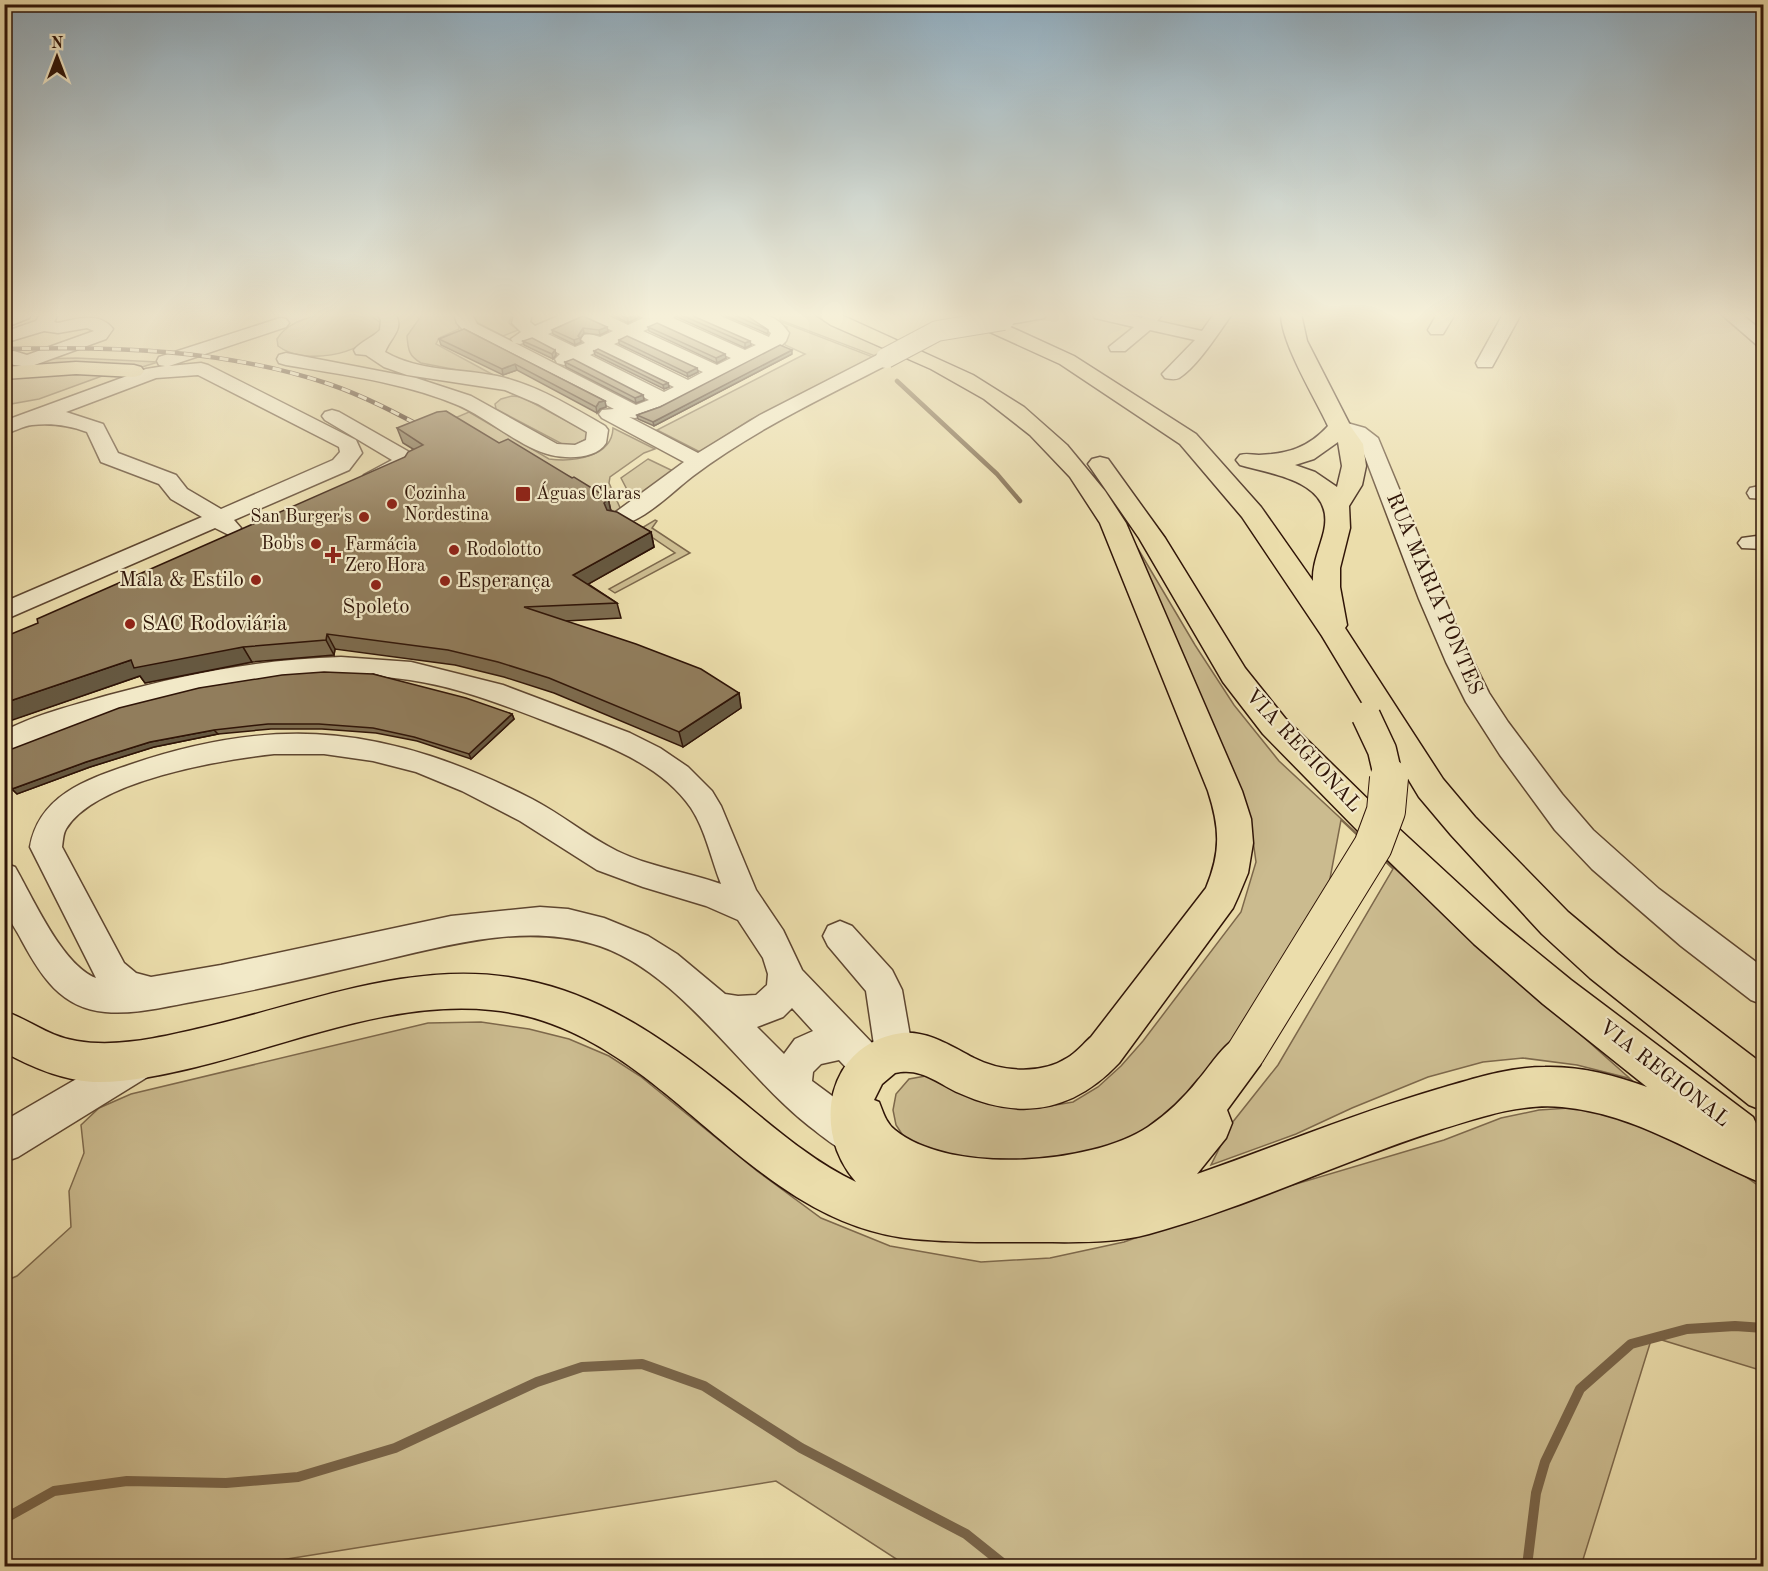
<svg xmlns="http://www.w3.org/2000/svg" width="1768" height="1571" font-family="'Old Standard TT',serif">
	<rect width="100%" height="100%" fill="#ebddab"/>
	<filter id="stains"><feTurbulence type="fractalNoise" baseFrequency=".00333" numOctaves="4"/><feColorMatrix values="0 0 0 0 .2 0 0 0 0 .09 0 0 0 0 .02 0 0 0 .5 -.17"/></filter>
	<radialGradient id="worn" r=".72"><stop offset=".6" stop-color="#630" stop-opacity="0"/><stop offset="1" stop-color="#630" stop-opacity=".3"/></radialGradient>
	<g fill="#cbbb8f" stroke="#7d684b" stroke-width="1.5">
		<path d="M 321,314 L 368,314 L 381,323 L 380,330 C 360,355 304,366 278,346 L 277,339 C 287,323 304,319 321,314 Z"/>
		<path d="M 415,314 L 457,314 L 459,329 L 439,338 L 436,344 L 499,378 L 421,363 C 409,356 408,350 407,336 L 419,319 Z"/>
		<polygon points="473,314 512,314 509,323 518,330 503,336 476,322"/>
		<polygon points="780,314 812,314 886,350 875,356 780,320"/>
		<polygon points="779,321 873,357 750,420 700,452 657,430 805,354 785,345 787,327 776,323"/>
		<polygon points="76,358 158,362 139,368 5,371 4,360"/>
		<polygon points="113,372 39,399 5,405 4,374"/>
		<polygon points="512,396 522,397 589,433 588,438 574,445 564,445 496,409 495,404 501,399"/>
		<path d="M 469,412 L 549,459 C 572,462 612,458 613,428 L 655,449 L 644,453 L 610,477 L 609,483 L 622,512 L 618,514 L 525,459 L 450,420 Z"/>
		<polygon points="648,459 673,471 634,503 621,478"/>
		<polygon points="1115,510 1195,645 1234,705 1279,761 1394,868 1719,1158 1763,1189 1763,1371 1652,1337 1581,1566 907,1566 776,1481 243,1566 5,1566 5,1281 17,1276 71,1227 69,1191 84,1153 81,1125 99,1108 131,1094 428,1023 481,1022 529,1029 569,1039 609,1056 640,1076 757,1171 821,1218 890,1246 981,1262 1050,1258 1124,1242 1249,1198 1444,1140 1501,1118 1539,1110 1569,1108 1613,1113 1716,1155 1628,1078 1577,1065 1523,1058 1483,1062 1428,1077 1352,1108 1296,1134 1211,1165 1232,1123 1278,1065 1393,869 1341,820 1329,884 1238,1035 1196,1095 1134,1138 1050,1163 959,1158 922,1148 904,1137 896,1125 893,1110 896,1094 909,1079 931,1075 1003,1106 1038,1108 1073,1102 1098,1087 1121,1066 1143,1041 1241,912 1256,862 1251,826"/>
		<polygon points="655,520 657,521 652,528 690,553 615,593 609,589 675,553 640,529"/>
	</g>
	<g fill="none" stroke-linecap="round" stroke-linejoin="round">
		<polyline stroke="#796448" stroke-width="4.5" points="897,381 997,474 1020,501"/>
		<g stroke="#796448" stroke-width="10">
			<polyline points="4,1519 54,1491 127,1481 226,1483 298,1477 395,1448 537,1382 582,1367 642,1364 704,1386 801,1448 966,1534 1006,1566"/>
			<polyline points="1527,1566 1536,1493 1545,1462 1580,1389 1631,1344 1687,1329 1735,1326 1764,1328"/>
		</g>
		<defs>
			<g id="minor">
				<path d="M 40,314 L 58,314 L 54,322 L 58,323 C 76,319 100,311 113,329 L 106,339 L 29,367 L 14,365 L 4,360 L 4,348 L 27,355 L 94,331 L 87,328 L 58,333 L 44,331 L 4,343 L 4,332 L 36,321 Z"/>
				<path d="M 377,314 L 395,314 C 405,329 390,338 385,352 C 420,372 458,368 497,376 C 537,385 570,406 605,426 L 608,430 L 606,443 C 596,459 568,459 551,455 C 520,448 486,416 455,404 C 401,382 343,375 286,365 L 279,363 L 277,359 L 279,355 L 286,353 L 416,378 L 471,396 L 557,444 L 575,445 L 586,440 L 587,432 L 538,404 L 505,390 L 407,375 L 384,367 L 366,355 L 356,354 L 354,350 C 360,342 372,338 380,330 L 381,320 Z"/>
				<path d="M 454,314 L 472,314 L 477,324 L 513,342 L 511,339 L 521,332 L 512,323 L 514,314 L 532,314 L 530,322 L 535,326 L 563,314 L 605,314 L 628,325 L 643,318 L 639,314 L 677,314 L 673,318 L 745,350 L 756,345 L 695,318 L 692,314 L 716,314 L 769,337 L 771,333 C 762,323 751,323 743,314 C 765,314 776,314 789,333 L 786,341 L 778,349 L 660,410 L 635,418 L 629,417 L 698,453 L 760,415 L 879,354 L 893,354 L 895,358 L 893,362 C 824,397 754,430 693,476 C 674,490 636,530 613,524 L 610,519 L 613,514 L 684,462 L 602,418 L 599,414 L 602,410 L 614,409 L 465,332 L 457,323 ZM 584,318 L 613,331 L 600,337 L 590,334 L 584,335 L 581,339 L 585,343 L 575,347 L 548,334 ZM 658,325 L 731,358 L 717,365 L 643,331 ZM 628,338 L 703,372 L 688,380 L 614,344 ZM 533,340 L 560,354 L 555,359 L 557,363 L 564,365 L 574,361 L 649,400 L 636,405 L 515,343 L 520,344 ZM 599,351 L 674,387 L 664,392 L 590,355 Z"/>
				<polygon points="989,314 1047,314 1044,318 1004,325 998,324"/>
				<path d="M 1092,314 L 1126,314 L 1142,318 L 1144,314 L 1163,314 L 1157,321 L 1202,331 L 1214,314 L 1232,314 C 1219,332 1198,366 1179,378 C 1175,380 1170,379 1165,378 L 1162,374 L 1195,340 L 1150,330 L 1125,351 L 1111,351 L 1109,347 L 1134,327 L 1095,318 Z"/>
				<polygon points="1437,314 1455,314 1443,334 1431,334 1428,330"/>
				<polygon points="1503,314 1521,314 1492,367 1478,367 1476,363"/>
				<polygon points="1721,314 1741,314 1764,332 1764,347 1758,346"/>
				<path d="M 280,318 L 286,319 L 289,323 L 286,327 L 169,366 L 201,363 L 208,365 L 356,440 L 362,453 L 349,470 L 234,520 L 241,528 L 237,533 L 229,535 L 215,528 L 4,620 L 4,602 L 202,517 L 171,499 L 159,484 L 101,462 L 87,432 C 68,425 52,423 32,425 C 23,426 13,432 4,434 L 4,421 L 146,369 L 165,366 L 159,365 L 157,361 L 159,357 ZM 198,375 L 339,447 L 340,452 L 333,460 L 221,509 L 187,489 L 176,475 L 118,453 L 103,424 L 66,412 L 156,378 Z"/>
				<path d="M 332,410 L 339,412 L 411,453 L 414,458 L 410,470 C 396,477 380,489 364,485 L 361,480 L 364,475 L 392,460 L 325,420 L 322,416 L 325,412 Z"/>
				<polygon points="1340,421 1365,428 1378,438 1458,631 1489,693 1508,722 1562,794 1593,830 1659,889 1764,968 1764,1005 1751,1000 1681,946 1592,869 1555,830 1500,755 1466,702 1446,662 1419,599 1359,441 1333,431 1330,427 1333,423"/>
				<polygon points="1764,485 1764,499 1750,498 1747,493 1750,488"/>
				<polygon points="1764,535 1764,549 1742,548 1738,543 1742,538"/>
				<path d="M 341,657 L 411,662 L 503,685 L 630,733 L 660,748 L 688,767 L 712,791 L 721,806 L 756,890 L 783,930 L 802,970 L 874,1045 L 866,991 L 828,946 L 823,936 L 828,926 L 840,921 L 852,926 L 892,970 L 902,990 L 913,1053 L 907,1065 L 894,1070 L 888,1068 L 883,1079 L 870,1085 L 857,1079 L 839,1060 L 821,1064 L 813,1072 L 812,1081 L 866,1121 L 872,1135 L 866,1149 L 852,1154 C 836,1148 823,1137 809,1126 C 741,1073 678,968 593,944 C 524,924 453,944 384,960 C 322,974 260,990 197,1001 C 168,1006 135,1015 105,1012 C 61,1008 41,976 22,941 C 17,931 9,920 5,909 C 1,897 4,877 4,863 L 15,867 C 33,898 62,965 96,978 L 30,847 C 39,796 85,780 129,765 C 280,713 390,727 532,799 C 561,814 587,836 617,851 C 650,867 687,872 721,884 C 711,859 706,831 691,808 C 659,761 595,741 545,721 C 501,704 457,687 410,680 C 300,663 185,690 80,724 C 54,732 30,747 4,754 L 4,731 C 37,714 74,705 109,695 C 186,674 261,659 341,657 ZM 274,754 L 324,754 L 373,761 L 416,772 L 462,791 L 520,821 L 597,870 L 643,887 L 706,906 L 738,920 L 763,958 L 768,974 L 767,985 L 756,995 L 738,996 L 725,994 L 677,954 L 648,936 L 604,918 L 568,909 L 540,907 L 451,916 L 221,965 L 151,977 L 136,973 L 124,963 L 62,847 C 63,841 63,834 66,829 C 96,780 221,760 274,754 ZM 792,1008 L 813,1031 L 795,1039 L 784,1054 L 757,1027 L 783,1017 Z"/>
				<polygon points="141,1044 154,1049 160,1061 154,1073 18,1157 4,1162 4,1121 128,1049"/>
			</g>
			<g id="major">
				<polygon points="31,314 29,318 4,328 4,315"/>
				<path d="M 815,314 L 839,314 L 973,375 L 1024,407 L 1067,445 L 1105,491 L 1126,523 L 1242,791 L 1251,819 L 1253,843 L 1248,873 L 1238,897 L 1233,908 L 1119,1063 C 1073,1112 1020,1121 959,1093 C 937,1083 921,1067 895,1073 L 882,1084 L 874,1100 L 879,1102 C 883,1112 886,1123 895,1130 C 950,1175 1091,1165 1148,1127 C 1167,1114 1184,1098 1198,1080 C 1213,1063 1224,1041 1246,1033 L 1260,1039 L 1266,1052 L 1260,1065 L 1227,1110 L 1232,1123 L 1226,1138 L 1197,1174 C 1277,1146 1356,1113 1438,1089 C 1473,1079 1508,1067 1545,1067 C 1579,1066 1615,1075 1647,1087 L 1543,1004 L 1474,944 L 1360,833 L 1263,734 L 1223,682 L 1139,538 L 1088,464 L 1092,459 L 1100,457 L 1108,459 L 1165,538 L 1245,668 L 1285,718 L 1384,815 L 1500,922 L 1571,980 L 1753,1117 L 1760,1132 L 1758,1136 L 1764,1138 L 1764,1184 C 1696,1156 1637,1114 1562,1107 C 1521,1103 1481,1117 1442,1129 C 1343,1160 1249,1207 1149,1234 C 1112,1244 1074,1242 1036,1242 C 995,1242 955,1243 914,1239 C 742,1223 663,1026 491,1010 C 391,1000 291,1044 196,1067 C 162,1075 127,1083 93,1082 C 62,1080 31,1067 4,1052 L 4,1011 C 30,1020 49,1037 77,1041 C 118,1048 161,1037 201,1028 C 306,1004 416,957 525,980 C 602,995 668,1042 728,1090 C 769,1123 808,1159 856,1182 C 810,1130 827,1043 902,1033 C 927,1030 953,1047 974,1058 C 1001,1072 1041,1075 1067,1058 C 1076,1053 1083,1044 1091,1037 L 1206,888 C 1221,852 1220,828 1208,791 L 1100,523 L 1070,477 L 1030,435 L 984,399 L 931,369 L 831,325 Z"/>
				<path d="M 957,314 L 982,314 L 1074,356 L 1196,434 L 1261,507 L 1313,581 C 1312,564 1320,548 1324,531 C 1335,482 1275,475 1240,465 L 1236,460 L 1240,455 C 1247,453 1252,455 1259,455 C 1287,454 1308,448 1328,426 C 1315,398 1281,343 1281,314 L 1301,314 L 1307,341 L 1351,427 L 1363,444 L 1366,466 L 1362,485 L 1349,506 L 1350,528 L 1340,568 L 1340,587 L 1347,625 L 1345,628 L 1443,779 L 1475,817 L 1568,912 L 1618,954 L 1764,1065 L 1764,1111 L 1749,1105 L 1590,978 L 1542,934 L 1451,835 L 1419,797 L 1322,636 L 1242,517 L 1180,444 L 1060,364 L 959,318 ZM 1338,442 L 1342,466 L 1337,487 L 1315,472 L 1295,465 L 1314,459 Z"/>
				<polygon points="76,362 134,365 141,367 144,371 141,375 134,377 76,374 4,379 4,367"/>
			</g>
		</defs>
		<use href="#minor" stroke="#5e4630" stroke-width="3"/>
		<use href="#major" stroke="#2f1407" stroke-width="3"/>
		<use href="#minor" fill="#f2e9c8" fill-rule="evenodd"/>
		<use href="#major" fill="#ebddab" fill-rule="evenodd"/>
		<defs>
			<path id="rail" d="M 4,349 C 113,346 224,349 329,384 C 364,396 396,413 428,430"/>
		</defs>
		<use href="#rail" stroke="#2f1407" stroke-width="4.5"/>
		<use href="#rail" stroke="#f2e9c8" stroke-width="3" stroke-dasharray="9" stroke-linecap="butt"/>
		<defs>
			<polyline id="minor-bridge" points="886,358 937,331 1004,320"/>
			<polyline id="major-bridge-far1" points="1366,716 1382,750 1389,780"/>
			<polyline id="major-bridge" points="1246,1052 1373,846 1386,811 1389,778"/>
		</defs>
		<use href="#minor-bridge" stroke="#5e4630" stroke-width="22" stroke-linecap="butt"/>
		<use href="#major-bridge-far1" stroke="#2f1407" stroke-width="31" stroke-linecap="butt"/>
		<use href="#major-bridge" stroke="#2f1407" stroke-width="40" stroke-linecap="butt"/>
		<use href="#minor-bridge" stroke="#f2e9c8" stroke-width="20"/>
		<use href="#major-bridge-far1" stroke="#ebddab" stroke-width="28"/>
		<use href="#major-bridge" stroke="#ebddab" stroke-width="38"/>
	</g>
	<g fill="#7d6c4f" stroke="#2f1407" stroke-width="1.5">
		<polygon points="611,314 639,314 639,317 628,323"/>
		<polygon points="676,314 693,314 693,316 751,345 745,348 677,317"/>
		<polygon points="722,314 744,314 768,330 768,334"/>
		<polygon points="583,316 608,331 600,335 584,333 580,339 581,342 575,345 553,334 552,330"/>
		<polygon points="648,327 726,358 717,363 649,331"/>
		<polygon points="464,329 605,401 606,407 600,409 597,413 517,370 503,375 441,345 439,339"/>
		<polygon points="619,340 697,368 698,372 688,377 619,344"/>
		<polygon points="523,341 555,350 556,355 553,359 524,345"/>
		<polygon points="594,351 668,383 669,387 664,389 595,355"/>
		<polygon points="792,354 654,426 638,419 637,415 660,407"/>
		<polygon points="565,362 643,395 644,400 636,403 566,367"/>
		<polygon points="397,428 499,443 572,478 608,498 611,511 651,532 654,547 588,584 617,603 621,618 565,621 739,693 741,708 683,747 554,693 504,677 455,665 335,649 334,655 252,662 145,683 140,676 20,717 405,457 413,449 403,443"/>
		<polygon points="373,674 512,714 514,719 471,759 417,741 376,733 322,729 271,729 218,734 154,747 90,767 17,794 12,789"/>
	</g>
	<g fill="#665840" stroke="#2f1407" stroke-width="1.5">
		<polygon points="636,314 639,314 639,317 628,323 627,318"/>
		<polygon points="607,327 608,331 600,335 599,330"/>
		<polygon points="583,328 584,333 580,339 581,342 575,345 574,340 578,336"/>
		<polygon points="750,341 751,345 745,348 745,343"/>
		<polygon points="555,350 556,355 553,359 552,354"/>
		<polygon points="792,350 792,354 654,426 653,422"/>
		<polygon points="725,354 726,358 717,363 716,358"/>
		<polygon points="515,364 517,370 503,375 502,369"/>
		<polygon points="697,368 698,372 688,377 687,373"/>
		<polygon points="668,383 669,387 664,389 663,385"/>
		<polygon points="643,395 644,400 636,403 635,398"/>
		<polygon points="605,401 606,407 600,409 597,413 596,407 599,402"/>
		<polygon points="608,498 611,512 608,518 604,503"/>
		<polygon points="651,532 654,547 578,590 573,575"/>
		<polygon points="327,634 335,649 334,655 326,640"/>
		<polygon points="243,647 252,662 145,683 140,676 4,723 4,703 131,660"/>
		<polygon points="739,693 741,708 683,747 679,732"/>
		<polygon points="512,714 514,719 471,759 469,754"/>
		<polygon points="214,730 218,734 154,747 90,767 17,794 12,789 86,762 150,742"/>
	</g>
	<g fill="#917d5c" stroke="#2f1407" stroke-width="1.5">
		<polygon points="619,314 636,314 627,318"/>
		<polygon points="679,314 693,314 693,316 750,341 745,343"/>
		<polygon points="732,314 744,314 768,330"/>
		<polygon points="583,316 607,327 599,330 583,328 578,336 580,338 574,340 552,330"/>
		<polygon points="657,323 725,354 716,358 648,327"/>
		<polygon points="464,329 605,401 599,402 596,407 515,364 502,369 439,339"/>
		<polygon points="627,336 697,368 687,373 619,340"/>
		<polygon points="532,338 555,350 552,354 523,341"/>
		<polygon points="780,345 792,350 653,422 637,415 660,407"/>
		<polygon points="598,349 668,383 663,385 594,351"/>
		<polygon points="573,359 643,395 635,398 565,362"/>
		<polygon points="446,411 499,443 508,439 572,478 574,477 608,498 604,503 607,510 617,512 651,532 573,575 617,603 524,607 636,644 701,669 739,693 679,732 549,678 498,662 448,650 327,634 326,640 243,647 134,668 131,660 4,703 4,637 38,623 37,619 405,457 408,452 423,445 397,428 437,412"/>
		<polygon points="324,672 373,674 466,698 512,714 469,754 414,737 373,728 319,724 268,724 214,730 150,742 86,762 12,789 4,764 4,752 119,708 199,688 282,675"/>
	</g>
	<linearGradient id="sky" x2="0" y2="1"><stop stop-color="#8fa9b9"/><stop offset="0.59" stop-color="#f6f0d9"/><stop offset="1" stop-color="#f6f0d9" stop-opacity="0"/></linearGradient>
	<rect width="1768" height="534" fill="url(#sky)"/>
	<g fill="#8f2418" stroke="#f2e9c8" stroke-width="2">
		<rect x="515" y="486" width="16" height="16" rx="3"/>
		<circle cx="392" cy="504" r="6"/>
		<circle cx="364" cy="517" r="6"/>
		<circle cx="316" cy="544" r="6"/>
		<circle cx="454" cy="550" r="6"/>
		<path d="M330 546h6v6h6v6h-6v6h-6v-6h-6v-6h6z"/>
		<circle cx="256" cy="580" r="6"/>
		<circle cx="445" cy="581" r="6"/>
		<circle cx="376" cy="585" r="6"/>
		<circle cx="130" cy="624" r="6"/>
	</g>
	<g text-anchor="middle" dominant-baseline="central" stroke-width="4.5" stroke-linejoin="round" paint-order="stroke">
		<g font-size="18" fill="#2f1407" stroke="#f2e9c8" text-anchor="start">
			<text x="404" y="494">Cozinha<tspan x="404" dy="21">Nordestina</tspan></text>
			<text x="536" y="494">Águas Claras</text>
			<text x="352" y="517" text-anchor="end">San Burger's</text>
			<text x="304" y="544" text-anchor="end">Bob's</text>
			<text x="345" y="545">Farmácia<tspan x="345" dy="21">Zero Hora</tspan></text>
			<text x="466" y="550">Rodolotto</text>
		</g>
		<g font-size="21" fill="#2f1407" stroke="#f2e9c8" text-anchor="start">
			<text x="244" y="580" text-anchor="end">Mala &amp; Estilo</text>
			<text x="457" y="581">Esperança</text>
			<text x="376" y="607" text-anchor="middle">Spoleto</text>
			<text x="142" y="624">SAC Rodoviária</text>
		</g>
		<g font-size="21" fill="#2f1407" stroke="#f2e9c8">
			<text transform="translate(1434 594) rotate(67)">RUA MARIA PONTES</text>
			<text transform="translate(1303 751) rotate(47)">VIA REGIONAL</text>
			<text transform="translate(1664 1074) rotate(38)">VIA REGIONAL</text>
		</g>
	</g>
	<rect width="1768" height="1571" fill="none" stroke="#ebddab" stroke-width="24"/>
	<rect x="6" y="6" width="1756" height="1559" fill="none" stroke="#2f1407" stroke-width="3"/>
	<rect x="12" y="12" width="1744" height="1547" fill="none" stroke="#2f1407" stroke-width="1.5"/>
	<g transform="translate(57 57)" stroke="#f2e9c8" stroke-width="4.5" paint-order="stroke">
	<path d="M0-4.5L10 22L0 15L-10 22Z" fill="#2f1407"/>
	<text y="-9" font-size="16" font-weight="bold" text-anchor="middle" fill="#2f1407">N</text>
	</g>
	<rect width="100%" height="100%" filter="url(#stains)"/>
	<rect width="100%" height="100%" fill="url(#worn)"/>
</svg>
